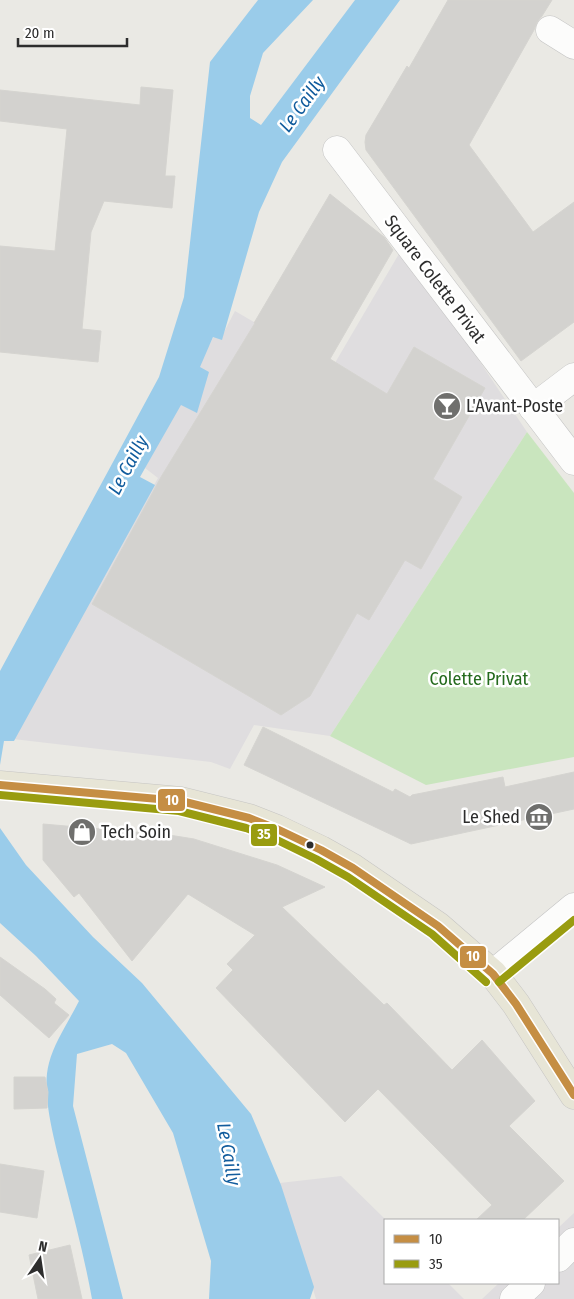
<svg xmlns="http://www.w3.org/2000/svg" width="574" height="1299" font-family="'Fira Sans Condensed',sans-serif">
	<rect width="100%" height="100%" fill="#eae9e4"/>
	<g fill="#dfdddf">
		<polygon points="403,247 527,432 330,736 254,725 230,769 211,762 13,739 158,478 145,468 214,336 222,336 235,311 332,368"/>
		<polygon points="341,1176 386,1220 385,1283 448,1283 464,1299 316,1299 280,1183"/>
		<polygon points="574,1213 574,1299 482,1299 499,1283 558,1283 558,1228"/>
	</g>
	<polygon fill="#c9e5be" points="527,432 574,493 574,757 426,785 330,736"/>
	<g fill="#9accea">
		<polygon points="258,0 313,0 263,53 250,96 250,118 261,125 355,0 400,0 282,162 259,212 222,340 213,337 200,367 209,372 197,413 181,405 140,477 155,485 14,741 4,741 0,765 0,671 159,377 184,297 210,62"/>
		<path d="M 0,828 L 26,865 L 93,937 L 142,983 L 251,1114 L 281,1185 L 314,1287 L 310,1299 L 209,1299 L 211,1261 L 173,1133 L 126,1053 L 112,1044 L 77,1054 L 73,1106 L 123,1299 L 92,1299 C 85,1260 75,1222 65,1183 C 57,1150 40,1095 49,1063 C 55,1041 69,1021 79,1001 L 36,956 L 0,923 Z"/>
	</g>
	<g fill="#d3d2cf" stroke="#d5d4d0">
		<polygon points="448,0 552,0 542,16 537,22 534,30 469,145 533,232 574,202 574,322 521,361 366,150 365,142 366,135 407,66 409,68"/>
		<polygon points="141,87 173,90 165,176 175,176 172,208 104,201 91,232 82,329 101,331 98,362 0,352 0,246 55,251 67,129 0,121 0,90 140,105"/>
		<polygon points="330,194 384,237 393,250 330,359 387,394 414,347 485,388 433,479 462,497 421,569 405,560 369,620 357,613 310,696 281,715 92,604 161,477 255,323 254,323"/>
		<polygon points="263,727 393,792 395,789 410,797 412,795 503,777 505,787 574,772 574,809 411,844 244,765"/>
		<polygon points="43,824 169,835 194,839 277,865 325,887 282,907 384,1005 387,1003 452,1070 482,1040 535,1101 509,1126 564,1181 523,1220 476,1220 492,1205 378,1089 345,1122 216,988 233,970 227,964 255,935 188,894 132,961 79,893 74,897 43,860"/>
		<polygon points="0,957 45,989 56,999 54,1003 69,1015 49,1038 0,995"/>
		<polygon points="14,1077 45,1077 48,1092 47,1108 14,1109"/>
		<polygon points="0,1164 44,1171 37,1218 0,1212"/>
		<polygon points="70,1245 82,1299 38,1299 29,1255"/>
	</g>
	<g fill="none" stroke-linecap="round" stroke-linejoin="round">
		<defs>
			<g id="minor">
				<polyline points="550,30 574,45"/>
				<polyline points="337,150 574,461"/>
				<polyline points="533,408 574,377"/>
				<polyline points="493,974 574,907"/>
				<polyline points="558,1258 574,1242"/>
				<polyline points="514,1299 531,1283"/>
			</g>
			<polyline id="major" points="0,785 181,801 249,818 277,829 321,850 353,868 438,926 493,974 516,1004 574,1095"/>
		</defs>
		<use href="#minor" stroke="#c4c4c4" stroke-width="29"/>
		<use href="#major" stroke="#c6c5c3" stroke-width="29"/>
		<use href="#minor" stroke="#fcfcfb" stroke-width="28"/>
		<use href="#major" stroke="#e7e5d6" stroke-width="28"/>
		<defs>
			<polyline id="bus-1" points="0,785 181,801 249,818 277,829 321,850 353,868 438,926 493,974 516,1004 574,1095"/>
			<g id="bus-2">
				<polyline points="0,795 179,811 246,828 273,838 316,859 348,877 432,934 486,982"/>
				<polyline points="499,982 574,920"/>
			</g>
		</defs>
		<use href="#bus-1" stroke="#fff" stroke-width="11"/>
		<use href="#bus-2" stroke="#fff" stroke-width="11"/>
		<use href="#bus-1" stroke="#c58e44" stroke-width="8"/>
		<use href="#bus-2" stroke="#999c10" stroke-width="8"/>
	</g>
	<defs>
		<symbol id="bar-disc" viewBox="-11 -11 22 22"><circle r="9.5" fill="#6f6f6d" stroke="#fff"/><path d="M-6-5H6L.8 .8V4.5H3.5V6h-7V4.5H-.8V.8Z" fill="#fff"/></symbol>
		<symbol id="museum-disc" viewBox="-11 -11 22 22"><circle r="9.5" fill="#6f6f6d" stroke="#fff"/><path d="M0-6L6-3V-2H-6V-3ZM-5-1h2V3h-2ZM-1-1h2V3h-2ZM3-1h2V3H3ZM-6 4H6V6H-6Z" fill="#fff"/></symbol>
		<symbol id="shop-disc" viewBox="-11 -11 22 22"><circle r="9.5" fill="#6f6f6d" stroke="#fff"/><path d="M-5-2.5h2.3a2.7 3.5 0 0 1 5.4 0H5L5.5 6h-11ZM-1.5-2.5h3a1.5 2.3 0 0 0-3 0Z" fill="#fff"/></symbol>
	</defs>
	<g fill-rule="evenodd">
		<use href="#bar-disc" x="431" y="390" width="32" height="32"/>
		<use href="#museum-disc" x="523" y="801" width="32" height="32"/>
		<use href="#shop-disc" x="66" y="816" width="32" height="32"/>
	</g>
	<circle fill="#2d2d2d" stroke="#fff" stroke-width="2" cx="310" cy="845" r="4.5"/>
	<g text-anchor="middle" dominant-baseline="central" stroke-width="5" stroke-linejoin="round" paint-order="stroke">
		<g font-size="18" fill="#2d2d2d" stroke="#fff">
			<text transform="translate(435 279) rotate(53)">Square Colette Privat</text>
		</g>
		<g font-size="18" fill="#2d2d2d" stroke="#fff" text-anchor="start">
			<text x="466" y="406">L'Avant-Poste</text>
			<text x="520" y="817" text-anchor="end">Le Shed</text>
			<text x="101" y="832">Tech Soin</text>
		</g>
		<g font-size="18" fill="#246a1d" stroke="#fff">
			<text x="479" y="679">Colette Privat</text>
		</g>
		<g font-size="19" font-style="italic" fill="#115c9d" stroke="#fff">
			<text transform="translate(302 104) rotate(-54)">Le Cailly</text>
			<text transform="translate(128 465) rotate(-62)">Le Cailly</text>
			<text transform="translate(229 1154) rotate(80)">Le Cailly</text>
		</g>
	</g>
	<g stroke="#fff" stroke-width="2">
		<rect x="157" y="788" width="29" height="24" rx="5" fill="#c58e44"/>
		<rect x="250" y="823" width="28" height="24" rx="5" fill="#999c10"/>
		<rect x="459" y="945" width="28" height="24" rx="5" fill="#c58e44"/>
	</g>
	<g font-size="14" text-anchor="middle" font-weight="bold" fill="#fff">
		<text x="172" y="805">10</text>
		<text x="264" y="839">35</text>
		<text x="473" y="961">10</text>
	</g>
	<rect x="384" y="1219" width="175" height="65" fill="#ffffff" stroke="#ababab"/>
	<rect x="394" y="1235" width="25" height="8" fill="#c58e44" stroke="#ababab"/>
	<text x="429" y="1244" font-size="15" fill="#2d2d2d">10</text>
	<rect x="394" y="1260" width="25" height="8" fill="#999c10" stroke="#ababab"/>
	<text x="429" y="1269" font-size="15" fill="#2d2d2d">35</text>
	<g transform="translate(40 1259) rotate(13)" stroke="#ffffff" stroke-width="4" paint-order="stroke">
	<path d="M0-4L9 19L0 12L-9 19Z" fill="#2d2d2d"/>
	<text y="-8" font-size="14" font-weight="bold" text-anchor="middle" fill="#2d2d2d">N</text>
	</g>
	<path d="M18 38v8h109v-8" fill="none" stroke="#2d2d2d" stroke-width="2.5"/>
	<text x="25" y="38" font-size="15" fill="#2d2d2d" stroke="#ffffff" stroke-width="4" paint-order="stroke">20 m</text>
</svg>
